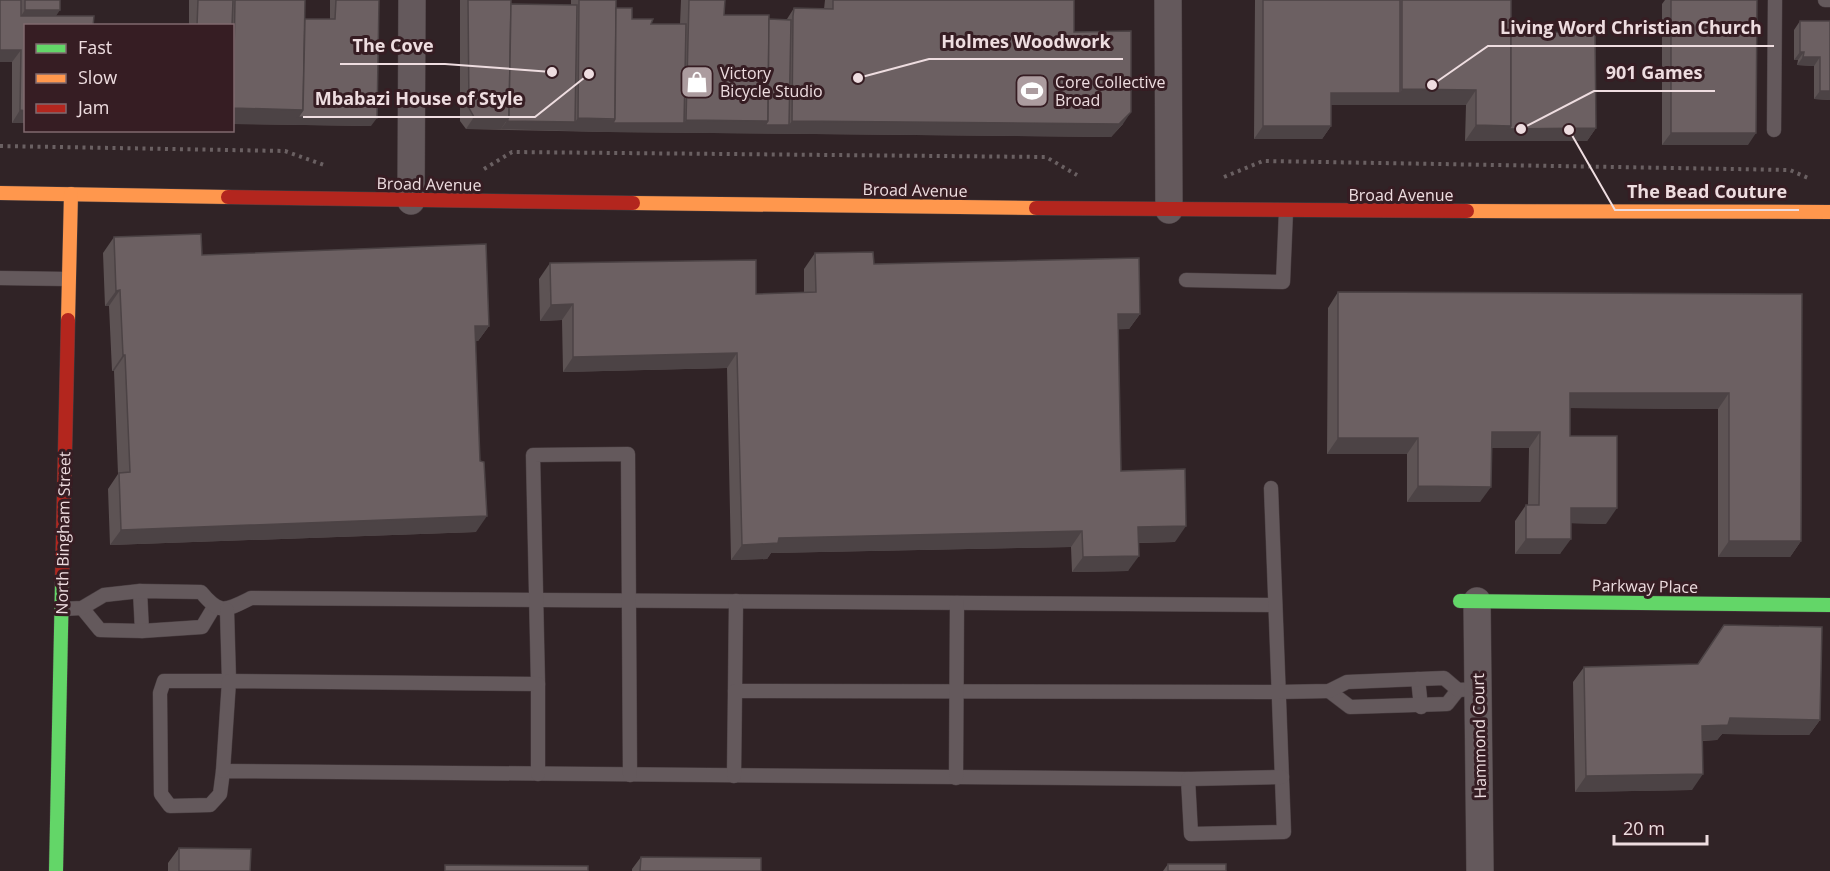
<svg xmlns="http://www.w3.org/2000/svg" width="1830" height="871" font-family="'Open Sans',sans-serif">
	<rect width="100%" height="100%" fill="#302326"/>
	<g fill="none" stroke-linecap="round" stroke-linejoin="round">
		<defs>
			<g id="lane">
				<polyline points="1825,0 1830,0"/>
				<polyline points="1774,130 1775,0"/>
				<polyline points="0,278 68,279"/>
				<polyline points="1186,280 1283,282 1286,211"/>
				<polyline points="140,591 142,631"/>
				<polyline points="82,608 100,630 142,631 202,627 214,607"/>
				<path d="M 62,609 L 82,608 L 104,595 L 140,591 L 201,592 C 220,615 225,611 251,598 L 1275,605"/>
				<polyline points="227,610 229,681 164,681 160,693 161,794 170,806 210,805 220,794 223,771 1188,779 1191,834 1284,832 1271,488"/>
				<polyline points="1418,679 1421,707"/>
				<polyline points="538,684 533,455 628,454 630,775"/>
				<polyline points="735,691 736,601"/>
				<polyline points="1329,691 1350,707 1447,704 1458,690"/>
				<polyline points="223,771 229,681 538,684 538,774"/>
				<polyline points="734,776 735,691 1278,692 1329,691 1347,682 1444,678 1458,690 1478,689"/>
				<polyline points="956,778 957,603"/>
				<polyline points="1188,779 1282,777"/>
			</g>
			<g id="street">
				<polyline points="1168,0 1169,210"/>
				<polyline points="411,201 412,0"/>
				<polyline points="1477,601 1480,871"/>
			</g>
			<g id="fast">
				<polyline points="1460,601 1830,605"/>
				<polyline points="56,871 62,583"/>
			</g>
			<g id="slow">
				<polyline points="0,193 228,197"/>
				<polyline points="633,203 1036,208"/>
				<polyline points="1467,211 1830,212"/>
				<polyline points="68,320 71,194"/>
			</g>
			<g id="jam">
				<polyline points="228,197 633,203"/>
				<polyline points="1036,208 1467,211"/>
				<polyline points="62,583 68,320"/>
			</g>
		</defs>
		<use href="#lane" stroke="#4a3f42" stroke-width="15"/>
		<use href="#street" stroke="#4a3f42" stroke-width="28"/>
		<use href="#fast" stroke="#4a3f42" stroke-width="15"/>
		<use href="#slow" stroke="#4a3f42" stroke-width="15"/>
		<use href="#jam" stroke="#4a3f42" stroke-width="15"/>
		<g stroke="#6a6062" stroke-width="4" stroke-dasharray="3 4.5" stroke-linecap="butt">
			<polyline points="0,146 285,151 324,165"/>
			<polyline points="484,169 512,152 1046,157 1077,175"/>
			<polyline points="1224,177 1263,161 1790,170 1808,178"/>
		</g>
		<use href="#lane" stroke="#64595c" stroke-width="14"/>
		<use href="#street" stroke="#64595c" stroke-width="27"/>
		<use href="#fast" stroke="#63d668" stroke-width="14"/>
		<use href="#slow" stroke="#ff974d" stroke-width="14"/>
		<use href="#jam" stroke="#b3261e" stroke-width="14"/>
	</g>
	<g fill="#5d5354">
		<polygon points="0,0 60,0 26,26 26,123 12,123 12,62 0,62"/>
		<polygon points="189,0 305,0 305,19 330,19 330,0 379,0 371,126 232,124 232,26 189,26"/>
		<polygon points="460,0 511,0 511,4 571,5 571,0 616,0 616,8 632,19 651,24 680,24 681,0 725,0 724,15 769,19 787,19 794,8 824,9 825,0 1074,0 1074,32 1123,124 1111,137 607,132 466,129 460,121"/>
		<polygon points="1255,0 1511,0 1511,33 1596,128 1587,141 1465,141 1466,105 1331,105 1331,126 1322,139 1254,139"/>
		<polygon points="1665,0 1757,0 1748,145 1662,145 1662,4"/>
		<polygon points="1800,21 1830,21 1830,100 1814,99 1814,66 1797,65 1798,60 1794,60 1794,30"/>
		<polygon points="114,237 202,255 489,326 478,341 475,341 476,532 110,545 108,489 118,474 114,371 112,371 109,306 105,306 103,253"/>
		<polygon points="815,253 1140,314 1129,329 1118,329 1121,471 1175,542 1139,543 1128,571 1072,572 1071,547 771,553 767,559 731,560 727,368 563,372 562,320 540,321 539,279 550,263 756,294 804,293 804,269"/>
		<polygon points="1338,292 1802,294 1801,541 1790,557 1718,557 1718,409 1570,408 1570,436 1606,524 1571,523 1560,554 1515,554 1515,521 1526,505 1528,505 1529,448 1491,448 1480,502 1407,502 1407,454 1327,454 1328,308"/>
		<polygon points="1584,667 1820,720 1809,735 1722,734 1717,740 1702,741 1692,790 1575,792 1573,682"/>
		<polygon points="179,848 250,871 168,871 168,863"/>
		<polygon points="641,857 761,871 632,871 632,869"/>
		<polygon points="1168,864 1226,871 1163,871"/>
	</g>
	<g fill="#4c4345">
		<polygon points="25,10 60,10 54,19 19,19"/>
		<polygon points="0,50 21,50 12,62 0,62"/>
		<polygon points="1800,52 1804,52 1798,60 1794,60"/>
		<polygon points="1803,57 1820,57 1814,66 1797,65"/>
		<polygon points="1402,89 1476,90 1466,105 1322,105 1331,93 1400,93"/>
		<polygon points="1820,91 1830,91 1830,100 1814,99"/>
		<polygon points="232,108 303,110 377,118 371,126 232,124"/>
		<polygon points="20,110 26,111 26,123 12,123"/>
		<polygon points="1131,112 1123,124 1111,137 607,132 501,129 507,121 575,122 578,118 684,123 686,120 768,121 789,125 792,121"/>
		<polygon points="474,117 509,117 501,129 466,129"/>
		<polygon points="1476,125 1511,126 1596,128 1587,141 1465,141"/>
		<polygon points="1263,126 1331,126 1322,139 1254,139"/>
		<polygon points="1671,133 1756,133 1748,145 1662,145"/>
		<polygon points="120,290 109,306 105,306 116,291"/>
		<polygon points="573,304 562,320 540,321 551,305"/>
		<polygon points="1118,314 1140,314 1129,329 1107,330"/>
		<polygon points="475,326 489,326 478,341 464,342"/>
		<polygon points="737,353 727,368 563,372 573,357"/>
		<polygon points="123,355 125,355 114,371 112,371"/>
		<polygon points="1570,393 1729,393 1718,409 1559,408"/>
		<polygon points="1492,432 1540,432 1529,448 1481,448"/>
		<polygon points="1338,438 1418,438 1407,454 1327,454"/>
		<polygon points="1418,486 1491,487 1480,502 1407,502"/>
		<polygon points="1571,508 1617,508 1606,524 1560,523"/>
		<polygon points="487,516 476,532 110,545 121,530"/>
		<polygon points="1186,526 1175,542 1128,543 1138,527"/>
		<polygon points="1082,531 1071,547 771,553 767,559 731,560 742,545 779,538"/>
		<polygon points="1526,539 1571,539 1560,554 1515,554"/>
		<polygon points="1729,541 1801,541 1790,557 1718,557"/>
		<polygon points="1139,556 1128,571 1072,572 1083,557"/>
		<polygon points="1730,718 1820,720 1809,735 1722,734 1717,740 1691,741 1702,726"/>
		<polygon points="1703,774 1692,790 1575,792 1586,776"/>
	</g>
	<g fill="#6c6062" stroke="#4c4345" stroke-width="1.5">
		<polygon points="0,0 21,0 21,16 94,16 93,26 26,26 26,111 20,110 21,50 0,50"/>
		<rect x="25" y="0" width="35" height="10"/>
		<polygon points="198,0 233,0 232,26 197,26"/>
		<polygon points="235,0 305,0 303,110 233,108"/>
		<polygon points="336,0 379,0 377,118 298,117 303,110 305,19 335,19"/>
		<polygon points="468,0 511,0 509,117 474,117 469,108"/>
		<polygon points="579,0 616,0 615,119 578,118"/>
		<polygon points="689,0 725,0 724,15 769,15 768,121 686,120"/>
		<polygon points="833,0 1074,0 1074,32 1131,31 1131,112 1119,124 792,121 793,16 794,8 833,9"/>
		<polygon points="1263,0 1400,0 1400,93 1331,93 1331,126 1263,126"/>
		<polygon points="1402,0 1511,0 1511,126 1476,125 1476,90 1402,89"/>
		<polygon points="1671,0 1757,0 1756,133 1671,133"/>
		<polygon points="511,4 577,5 575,122 507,121 509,117"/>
		<polygon points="616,8 632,8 632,19 653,19 651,24 686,24 684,123 613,123 615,119"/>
		<polygon points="769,19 791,20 789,125 765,125 768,121"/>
		<polygon points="1800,21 1830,21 1830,91 1820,91 1820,57 1803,57 1804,52 1800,52"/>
		<polygon points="1595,32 1596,128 1509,129 1511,126 1511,33"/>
		<polygon points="201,234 202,255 486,244 489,326 475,326 480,461 484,462 487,516 121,530 119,473 130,472 125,355 123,355 120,290 116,291 114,237"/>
		<polygon points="873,252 874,264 1139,258 1140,314 1118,314 1121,471 1185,469 1186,526 1138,527 1139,556 1083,557 1082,531 779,538 778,543 742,545 737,353 573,357 573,304 551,305 550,263 756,260 756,294 816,292 815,253"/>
		<polygon points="1338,292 1802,294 1801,541 1729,541 1729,393 1570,393 1570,436 1617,436 1617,508 1571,508 1571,539 1526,539 1526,505 1539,505 1540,432 1492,432 1491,487 1418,486 1418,438 1338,438"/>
		<polygon points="1724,625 1822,627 1820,720 1730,718 1728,725 1702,726 1703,774 1586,776 1584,667 1698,664"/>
		<polygon points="179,848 251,849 250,871 179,871"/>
		<polygon points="641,857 761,858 761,871 640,871"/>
		<rect x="1168" y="864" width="58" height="7"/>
		<polygon points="445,865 588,866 588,871 445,871"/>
	</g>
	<defs>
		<symbol id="shop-square" viewBox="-11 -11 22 22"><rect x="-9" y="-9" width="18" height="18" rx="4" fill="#ac9c9f" stroke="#361d23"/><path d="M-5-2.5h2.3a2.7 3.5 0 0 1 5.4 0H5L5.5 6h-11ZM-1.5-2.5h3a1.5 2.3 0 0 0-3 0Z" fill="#fff"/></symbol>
		<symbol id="stadium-square" viewBox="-11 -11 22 22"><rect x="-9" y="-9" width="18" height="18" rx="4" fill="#ac9c9f" stroke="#361d23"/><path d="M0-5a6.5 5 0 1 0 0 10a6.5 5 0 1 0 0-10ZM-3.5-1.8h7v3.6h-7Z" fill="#fff"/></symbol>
	</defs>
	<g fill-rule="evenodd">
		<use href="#shop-square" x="678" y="63" width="38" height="38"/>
		<use href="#stadium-square" x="1013" y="72" width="38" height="38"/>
	</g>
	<g text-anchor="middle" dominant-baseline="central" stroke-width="6" stroke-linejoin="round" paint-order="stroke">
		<g font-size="16" fill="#eedde0" stroke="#361d23" text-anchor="start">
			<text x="720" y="73">Victory<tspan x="720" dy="18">Bicycle Studio</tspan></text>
			<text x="1055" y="82">Core Collective<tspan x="1055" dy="18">Broad</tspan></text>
		</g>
		<g font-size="16" fill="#eedde0" stroke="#361d23">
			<text transform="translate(429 184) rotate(1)">Broad Avenue</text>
			<text transform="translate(915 190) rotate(1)">Broad Avenue</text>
			<text x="1401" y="195">Broad Avenue</text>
			<text transform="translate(63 533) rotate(-89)">North Bingham Street</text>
			<text transform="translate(1645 586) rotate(1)">Parkway Place</text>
			<text transform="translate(1479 736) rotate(-91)">Hammond Court</text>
		</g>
	</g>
	<path fill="none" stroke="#eedde0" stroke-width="2" d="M1432 85L1488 46H1774M858 78L929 59H1123M552 72L445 64H340M1521 129L1594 91H1715M589 74L535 117H303M1569 130L1615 210H1799"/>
	<g fill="#eedde0" stroke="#361d23" stroke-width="2">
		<circle cx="1432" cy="85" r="6"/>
		<circle cx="858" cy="78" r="6"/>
		<circle cx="552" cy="72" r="6"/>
		<circle cx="1521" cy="129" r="6"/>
		<circle cx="589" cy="74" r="6"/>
		<circle cx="1569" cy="130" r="6"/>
	</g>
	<g font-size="18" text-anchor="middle" font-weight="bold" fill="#eedde0" stroke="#361d23" stroke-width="6" stroke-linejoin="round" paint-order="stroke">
		<text x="1631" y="34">Living Word Christian Church</text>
		<text x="1026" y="48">Holmes Woodwork</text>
		<text x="393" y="52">The Cove</text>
		<text x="1654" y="79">901 Games</text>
		<text x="419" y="105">Mbabazi House of Style</text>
		<text x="1707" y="198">The Bead Couture</text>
	</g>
	<rect x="24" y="24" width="210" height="108" fill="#361d23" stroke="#806a6f" stroke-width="1.5"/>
	<rect x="36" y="44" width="30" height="9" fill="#63d668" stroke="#806a6f" stroke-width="1.5"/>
	<text x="78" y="54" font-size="18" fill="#eedde0">Fast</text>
	<rect x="36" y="74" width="30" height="9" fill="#ff974d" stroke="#806a6f" stroke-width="1.5"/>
	<text x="78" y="84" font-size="18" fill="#eedde0">Slow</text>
	<rect x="36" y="104" width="30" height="9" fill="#b3261e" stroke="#806a6f" stroke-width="1.5"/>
	<text x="78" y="114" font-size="18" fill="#eedde0">Jam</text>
	<path d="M1614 835v9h93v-9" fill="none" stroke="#eedde0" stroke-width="3"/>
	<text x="1623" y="835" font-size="18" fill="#eedde0" stroke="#361d23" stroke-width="4.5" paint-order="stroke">20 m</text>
</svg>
